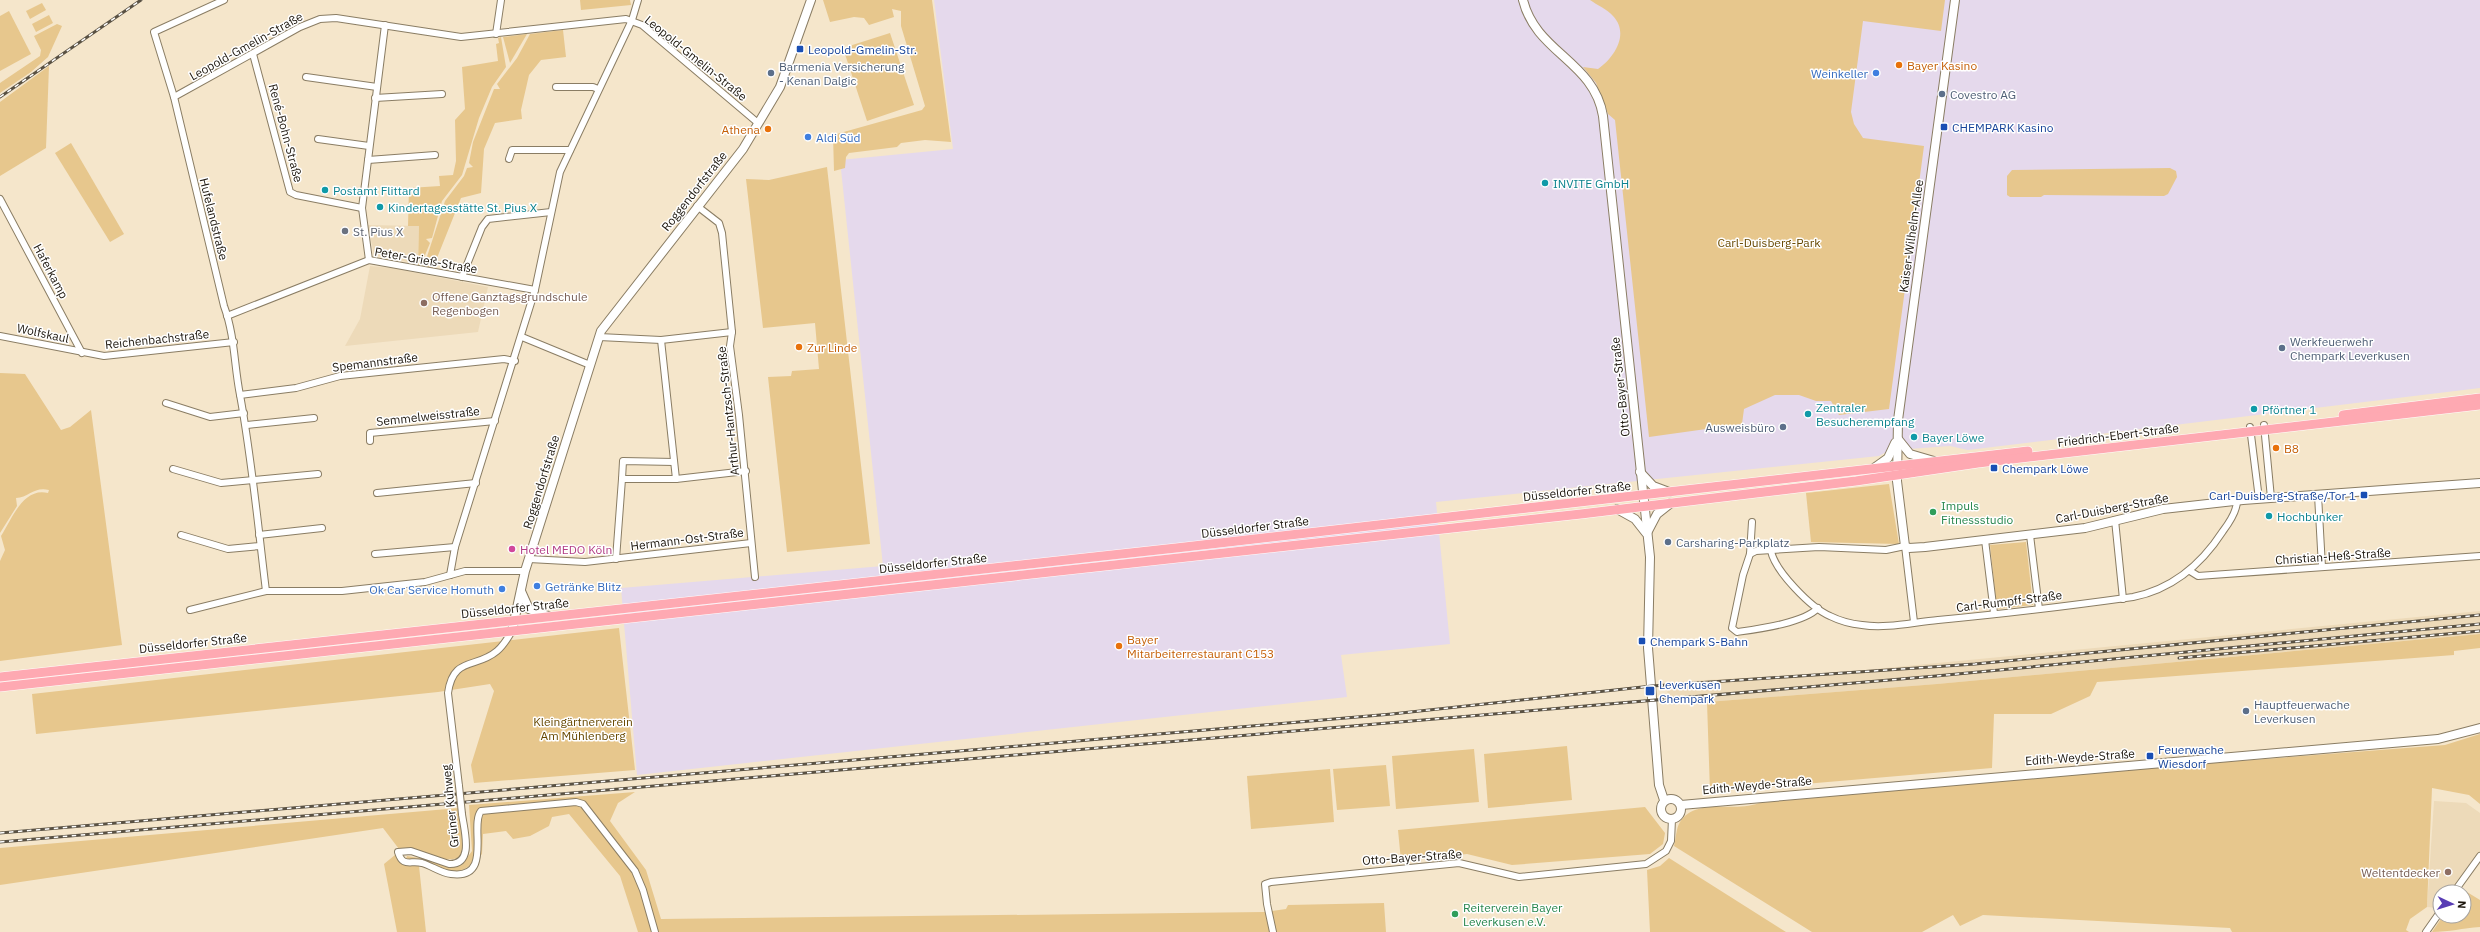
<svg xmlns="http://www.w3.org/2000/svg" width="2480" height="932" font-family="'IBM Plex Sans',sans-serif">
	<rect width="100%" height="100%" fill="#f5e6cb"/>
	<g fill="#eddab9">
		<polygon points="368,225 419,226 418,264 374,255"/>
		<polygon points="370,266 392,268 488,287 478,332 345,346 360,319"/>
		<polygon points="2480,611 2480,634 1937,684 1668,705 1667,682 1823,674"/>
		<polygon points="2434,801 2466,803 2480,813 2480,852 2452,892 2440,892 2440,908 2427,907"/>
	</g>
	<polygon fill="#e5d9ec" points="934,0 2480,0 2480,388 1968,450 1950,446 1909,449 1904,442 1879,456 1436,502 1450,644 1341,655 1347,697 637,775 621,588 883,566 840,160 953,149"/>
	<g fill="#e7c78d">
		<polygon points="580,0 630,0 631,5 581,10"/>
		<polygon points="823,0 932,0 951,142 925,140 901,143 897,147 849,153 846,157 845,168 834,171 833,135 922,110 925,106 901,26 901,11 892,9 894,17 869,25 864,18 854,17 830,22"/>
		<path d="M 1590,0 L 1945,0 L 1941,31 L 1863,21 L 1851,112 L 1854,124 L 1863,138 L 1924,146 L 1889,409 L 1839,415 L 1831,401 L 1816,401 L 1799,395 L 1775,395 L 1744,409 L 1742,424 L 1649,437 L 1615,120 L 1608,114 L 1596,83 L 1583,67 L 1598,69 C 1614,58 1630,34 1613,16 C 1607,9 1597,5 1590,0 Z"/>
		<polygon points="42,3 46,10 30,19 26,11"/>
		<polygon points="9,11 31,54 0,71 0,16"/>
		<polygon points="49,15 53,23 36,32 32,24"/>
		<polygon points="57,24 62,26 48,57 31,72 0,93 0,83 40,56 41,50 34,36"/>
		<polygon points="563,30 566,57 541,60 529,75 521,110 522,119 495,123 484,149 481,193 461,198 433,268 424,266 445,201 464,176 467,168 473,167 469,163 473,142 494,89 500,89 497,84 517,58 530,34"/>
		<polygon points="890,33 914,105 867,121 843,48"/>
		<polygon points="527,34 510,63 503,37"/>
		<polygon points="501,37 506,67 492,87 479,118 462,175 442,201 432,238 426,239 430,243 421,265 418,265 419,226 408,226 409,188 440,186 439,176 453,175 456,161 455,120 465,109 462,67 498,61 496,44 499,43 498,38"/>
		<polygon points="49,66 46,148 0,176 0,102"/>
		<polygon points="71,143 124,234 110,242 55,153"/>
		<polygon points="827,167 870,544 787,552 768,377 791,376 792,371 819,369 815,323 763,328 746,179 769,180"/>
		<polygon points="2170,168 2176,171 2177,177 2168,194 2164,196 2044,195 2041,197 2010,197 2007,195 2007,176 2012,170"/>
		<path d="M 0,373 L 25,374 L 61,430 L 70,427 L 91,410 L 122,645 L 0,661 L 0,561 L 5,550 L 1,536 C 12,519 23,487 48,493 L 49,490 C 35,486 29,497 16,498 L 17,506 L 0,533 Z"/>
		<polygon points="1889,484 1899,544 1811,542 1806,493"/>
		<polygon points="2026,542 2033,605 1997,609 1990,545"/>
		<polygon points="619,628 635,770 474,783 471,765 494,691 490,684 438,692 36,734 32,694"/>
		<polygon points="2480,634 2480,648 2454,651 2454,655 2097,682 2090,696 2051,714 1994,714 1992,768 1710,792 1707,702 1937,684"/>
		<path d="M 2480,734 L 2480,804 L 2469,795 L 2432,788 L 2427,907 L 2410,919 L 2406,930 L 2409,932 L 2232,932 L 2230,928 L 1983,915 L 1960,926 L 1953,915 L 1922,932 L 1812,932 L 1674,846 C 1676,839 1676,828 1680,822 C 1696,797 1734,813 1759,803 L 2083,773 L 2445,745 Z"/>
		<polygon points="1567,746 1572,800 1488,808 1484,754"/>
		<polygon points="1474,749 1479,802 1396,809 1392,756"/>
		<polygon points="1386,765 1390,806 1337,810 1333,769"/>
		<polygon points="1330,769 1334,822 1251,829 1247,776"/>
		<path d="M 635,792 L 618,803 L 610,821 L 646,870 L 661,919 L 1264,912 L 1286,909 L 1288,905 L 1384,903 L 1386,932 L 638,932 L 620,876 L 569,814 L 552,817 L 549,826 L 530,836 L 513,839 L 506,831 L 483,834 L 482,854 C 473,864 466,870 453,873 L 405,861 L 407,856 L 425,859 L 447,867 L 462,865 L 472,851 L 469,805 Z"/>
		<polygon points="1645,807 1665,833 1663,844 1650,854 1512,865 1467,854 1401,861 1398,830"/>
		<path d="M 459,808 L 465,843 L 463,856 C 443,866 420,849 399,849 L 383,828 L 0,885 L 0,848 Z"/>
		<polygon points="395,855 397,855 403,865 419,866 426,932 397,932 384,864"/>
		<polygon points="1669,858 1786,932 1650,932 1647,870 1660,866"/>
		<path d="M 2462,889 L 2480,900 L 2480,927 C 2463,928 2449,932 2432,932 L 2443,916 L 2464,916 L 2464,892 L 2460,892 Z"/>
	</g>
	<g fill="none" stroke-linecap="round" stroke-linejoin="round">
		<defs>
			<g id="street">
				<path d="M 224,0 L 154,32 L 174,97 L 224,306 C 235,336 234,365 240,395 C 252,460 258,526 266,591"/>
				<polyline points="496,34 501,0"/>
				<polyline points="253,54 290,192 296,195 362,208"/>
				<polyline points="306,77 377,87"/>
				<polyline points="556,87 593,87 598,89"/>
				<polyline points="174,97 300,27 320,19 336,18 461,37 626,19 642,25 758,123"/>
				<polyline points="375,98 442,94"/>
				<polyline points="318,139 369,146"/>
				<polyline points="509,159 512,150 570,150"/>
				<polyline points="368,160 435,155"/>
				<polyline points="0,199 82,353"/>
				<polyline points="697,206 719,223 722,233 732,332 730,346 739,415 755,577"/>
				<polyline points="369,260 362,208 385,25"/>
				<polyline points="462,277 482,227 488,219 551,212"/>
				<polyline points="227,316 369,260 535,290"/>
				<polyline points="0,336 104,356 234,342"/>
				<polyline points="522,337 590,365"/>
				<polyline points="599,337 661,340 732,332"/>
				<polyline points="661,340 676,479"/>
				<polyline points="240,395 296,388 340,376 504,359 515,361"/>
				<polyline points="166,403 210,417 244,413"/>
				<polyline points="247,425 314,418"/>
				<polyline points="2264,425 2271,498"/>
				<polyline points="2250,427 2259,499"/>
				<polyline points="370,441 370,433 495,421"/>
				<polyline points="674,462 623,461 622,479 676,479 746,471"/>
				<polyline points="173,469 221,483 318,474"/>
				<polyline points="377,493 476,483"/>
				<polyline points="2318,495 2322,567"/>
				<polyline points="2115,520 2123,599"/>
				<path d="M 1752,522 L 1750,554 L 1743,575 L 1732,628 L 1737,632 C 1758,629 1804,623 1818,608"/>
				<polyline points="181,535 228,549 260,546"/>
				<polyline points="259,535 322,528"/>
				<polyline points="2030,535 2039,609"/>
				<polyline points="1985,540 1994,613"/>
				<path d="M 1771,551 C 1775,571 1811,608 1830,616 C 1840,621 1852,624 1862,625 C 1886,629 1914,622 1938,620 C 2003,614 2068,606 2133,597 C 2173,589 2201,565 2223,531 C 2229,523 2237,511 2237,501"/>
				<polyline points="375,554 455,547"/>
				<polyline points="1750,554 1756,551 1819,547 1886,550 1905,546 1914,622"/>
				<polyline points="529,559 585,562 751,543"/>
				<polyline points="616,559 622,479"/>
				<polyline points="2190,571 2198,576 2480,556"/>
				<polyline points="450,575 455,547 535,290 560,172 632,20 638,0"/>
				<polyline points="190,610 266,591 342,591 425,582 465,571 525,571"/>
				<path d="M 459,786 L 448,693 C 453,656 476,669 497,651 C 503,646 508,638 512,631"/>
				<path d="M 462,814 C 464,830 475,865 449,864 L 411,851 L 398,852 C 403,868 410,860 422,863 C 432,866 441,873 451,874 C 494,880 469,825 481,811 L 576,802 L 583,804 L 635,871 L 643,890 L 655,932"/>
				<polyline points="2454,892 2480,856"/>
				<polyline points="1273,932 1267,904 1265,884 1271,882 1459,863 1519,877 1646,864 1666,851 1671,841 1672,819"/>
				<polyline points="2426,932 2440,912"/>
			</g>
			<g id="secondary">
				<path d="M 1523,0 C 1536,53 1594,61 1603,116 L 1650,557 L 1648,648 L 1659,785 L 1664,800"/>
				<polyline points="1955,0 1898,420 1897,481 1905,546 1909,548 1925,547 2085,528 2163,509 2243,500 2480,483"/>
				<polyline points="1898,439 1910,454 1934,461"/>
				<polyline points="1874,468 1888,458 1895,443"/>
				<polyline points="1640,472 1653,486 1669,492"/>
				<polyline points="1617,509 1635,519 1646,533"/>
				<polyline points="1647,533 1657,514 1671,503"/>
				<polyline points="521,591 529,609 548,616"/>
				<polyline points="512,631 525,571 601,331 743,149 780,87 811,0"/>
				<circle cx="1671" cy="809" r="10"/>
				<polyline points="1681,805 2438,739 2480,728"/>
			</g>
			<g id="primary">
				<polyline points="2343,415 2480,398"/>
				<polyline points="0,677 1176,548 2028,451"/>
				<polyline points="0,687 1581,514 1856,481 1978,463 2480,405"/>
			</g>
		</defs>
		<use href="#street" stroke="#8a7d64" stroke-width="8"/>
		<use href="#secondary" stroke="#8a7d64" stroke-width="10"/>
		<use href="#primary" stroke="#fff" stroke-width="10"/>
		<use href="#street" stroke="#fff" stroke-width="6"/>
		<use href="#secondary" stroke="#fff" stroke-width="8"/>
		<use href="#primary" stroke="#fea9b2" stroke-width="9"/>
		<defs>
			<g id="rail">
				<polyline points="0,97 141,0"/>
				<polyline points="2179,658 2480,631"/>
				<polyline points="0,833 1392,714 1652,686 1975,664 2480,615"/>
				<polyline points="0,842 1936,676 2480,624"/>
			</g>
		</defs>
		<use href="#rail" stroke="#595143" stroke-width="3"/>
		<use href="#rail" stroke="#fff" stroke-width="1.5" stroke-dasharray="4.5" stroke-linecap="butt"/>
		<defs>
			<polyline id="street-bridge" points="459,786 462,814"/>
		</defs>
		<use href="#street-bridge" stroke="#8a7d64" stroke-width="8" stroke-linecap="butt"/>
		<use href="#street-bridge" stroke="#fff" stroke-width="6"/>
	</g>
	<g fill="#1a4fb4" stroke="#fff" stroke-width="1.5">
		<rect x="796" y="45" width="8" height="8" rx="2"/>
		<rect x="1940" y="123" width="8" height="8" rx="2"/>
		<rect x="1990" y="464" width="8" height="8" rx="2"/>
		<rect x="2360" y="491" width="8" height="8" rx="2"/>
		<rect x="1638" y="637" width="8" height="8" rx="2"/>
		<rect x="1645" y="686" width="10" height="10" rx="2"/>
		<rect x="2146" y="752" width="8" height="8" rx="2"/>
	</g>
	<g fill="#e8710a" stroke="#fff" stroke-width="1.5">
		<circle cx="1899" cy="65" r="4"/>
		<circle cx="768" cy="129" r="4"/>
		<circle cx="799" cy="347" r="4"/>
		<circle cx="2276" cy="448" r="4"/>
		<circle cx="1119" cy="646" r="4"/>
	</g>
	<g fill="#5c6f8a" stroke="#fff" stroke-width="1.5">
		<circle cx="771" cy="73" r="4"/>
		<circle cx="1942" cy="94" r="4"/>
		<circle cx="2282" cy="348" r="4"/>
		<circle cx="1783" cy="427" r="4"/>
		<circle cx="1668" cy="542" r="4"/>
		<circle cx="2246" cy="711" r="4"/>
	</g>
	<g fill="#3f7fe0" stroke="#fff" stroke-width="1.5">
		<circle cx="1876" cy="73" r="4"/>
		<circle cx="808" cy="137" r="4"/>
		<circle cx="537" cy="586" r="4"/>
		<circle cx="502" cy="589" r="4"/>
	</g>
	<g fill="#0f9aa8" stroke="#fff" stroke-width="1.5">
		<circle cx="1545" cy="183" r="4"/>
		<circle cx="325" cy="190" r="4"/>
		<circle cx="380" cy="207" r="4"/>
		<circle cx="2254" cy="409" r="4"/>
		<circle cx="1808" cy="414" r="4"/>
		<circle cx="1914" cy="437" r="4"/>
		<circle cx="2269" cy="516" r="4"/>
	</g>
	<circle fill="#6b7280" stroke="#fff" stroke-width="1.5" cx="345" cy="231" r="4"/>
	<g fill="#8d6e63" stroke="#fff" stroke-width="1.5">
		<circle cx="424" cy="303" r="4"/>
		<circle cx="2448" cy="872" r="4"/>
	</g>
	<g fill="#2e9e5b" stroke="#fff" stroke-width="1.5">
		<circle cx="1933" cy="512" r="4"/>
		<circle cx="1455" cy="914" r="4"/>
	</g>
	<circle fill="#d1479c" stroke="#fff" stroke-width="1.5" cx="512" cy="549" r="4"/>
	<g text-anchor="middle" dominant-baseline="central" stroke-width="3" stroke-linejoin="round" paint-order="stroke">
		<g font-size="12" fill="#1d170e" stroke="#fff">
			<text transform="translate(246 46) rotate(-29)">Leopold-Gmelin-Straße</text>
			<text transform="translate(696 58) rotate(39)">Leopold-Gmelin-Straße</text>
			<text transform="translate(286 133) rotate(75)">René-Bohn-Straße</text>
			<text transform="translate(694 191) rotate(-52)">Roggendorfstraße</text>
			<text transform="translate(214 219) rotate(76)">Hufelandstraße</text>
			<text transform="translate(1911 236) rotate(-82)">Kaiser-Wilhelm-Allee</text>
			<text transform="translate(426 260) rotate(10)">Peter-Grieß-Straße</text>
			<text transform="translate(51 271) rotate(62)">Haferkamp</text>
			<text transform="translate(43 333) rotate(12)">Wolfskaul</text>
			<text transform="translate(157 339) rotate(-6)">Reichenbachstraße</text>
			<text transform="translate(375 362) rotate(-7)">Spemannstraße</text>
			<text transform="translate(1620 387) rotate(-96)">Otto-Bayer-Straße</text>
			<text transform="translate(728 411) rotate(-96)">Arthur-Hantzsch-Straße</text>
			<text transform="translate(428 416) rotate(-6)">Semmelweisstraße</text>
			<text transform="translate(2118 435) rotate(-7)">Friedrich-Ebert-Straße</text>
			<text transform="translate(541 482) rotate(-73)">Roggendorfstraße</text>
			<text transform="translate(1577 491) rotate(-6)">Düsseldorfer Straße</text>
			<text transform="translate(2112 508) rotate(-11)">Carl-Duisberg-Straße</text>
			<text transform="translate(1255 527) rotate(-7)">Düsseldorfer Straße</text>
			<text transform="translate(687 539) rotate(-7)">Hermann-Ost-Straße</text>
			<text transform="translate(2333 556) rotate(-4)">Christian-Heß-Straße</text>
			<text transform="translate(933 563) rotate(-6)">Düsseldorfer Straße</text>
			<text transform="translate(2009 601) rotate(-7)">Carl-Rumpff-Straße</text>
			<text transform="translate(515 608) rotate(-6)">Düsseldorfer Straße</text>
			<text transform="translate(193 643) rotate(-6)">Düsseldorfer Straße</text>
			<text transform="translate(2080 757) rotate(-4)">Edith-Weyde-Straße</text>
			<text transform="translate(1757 785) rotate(-5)">Edith-Weyde-Straße</text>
			<text transform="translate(450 806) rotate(-96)">Grüner Kuhweg</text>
			<text transform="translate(1412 857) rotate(-4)">Otto-Bayer-Straße</text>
		</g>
		<g font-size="12" fill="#164399" stroke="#fff" text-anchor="start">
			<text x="808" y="49">Leopold-Gmelin-Str.</text>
			<text x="1952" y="127">CHEMPARK Kasino</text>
			<text x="2002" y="468">Chempark Löwe</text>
			<text x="2356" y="495" text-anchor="end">Carl-Duisberg-Straße/Tor 1</text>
			<text x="1650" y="641">Chempark S-Bahn</text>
			<text x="1659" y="684">Leverkusen<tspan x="1659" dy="14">Chempark</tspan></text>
			<text x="2158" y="749">Feuerwache<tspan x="2158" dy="14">Wiesdorf</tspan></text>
		</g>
		<g font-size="12" fill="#c56008" stroke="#fff" text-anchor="start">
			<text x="1907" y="65">Bayer Kasino</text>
			<text x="760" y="129" text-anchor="end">Athena</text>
			<text x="807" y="347">Zur Linde</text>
			<text x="2284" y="448">B8</text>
			<text x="1127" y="639">Bayer<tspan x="1127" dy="14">Mitarbeiterrestaurant C153</tspan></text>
		</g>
		<g font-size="12" fill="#4e5e75" stroke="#fff" text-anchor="start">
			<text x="779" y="66">Barmenia Versicherung<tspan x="779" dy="14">- Kenan Dalgic</tspan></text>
			<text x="1950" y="94">Covestro AG</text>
			<text x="2290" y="341">Werkfeuerwehr<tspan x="2290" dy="14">Chempark Leverkusen</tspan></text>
			<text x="1775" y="427" text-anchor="end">Ausweisbüro</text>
			<text x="1676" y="542">Carsharing-Parkplatz</text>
			<text x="2254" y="704">Hauptfeuerwache<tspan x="2254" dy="14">Leverkusen</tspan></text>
		</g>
		<g font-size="12" fill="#366cbe" stroke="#fff" text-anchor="end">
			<text x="1868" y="73">Weinkeller</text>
			<text x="816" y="137" text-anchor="start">Aldi Süd</text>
			<text x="545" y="586" text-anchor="start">Getränke Blitz</text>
			<text x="494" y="589">Ok Car Service Homuth</text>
		</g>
		<g font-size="12" fill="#0d838f" stroke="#fff" text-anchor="start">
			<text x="1553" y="183">INVITE GmbH</text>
			<text x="333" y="190">Postamt Flittard</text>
			<text x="388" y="207">Kindertagesstätte St. Pius X</text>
			<text x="1816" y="407">Zentraler<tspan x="1816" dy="14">Besucherempfang</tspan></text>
			<text x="2262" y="409">Pförtner 1</text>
			<text x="1922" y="437">Bayer Löwe</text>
			<text x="2277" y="516">Hochbunker</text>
		</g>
		<g font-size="12" fill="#5b616d" stroke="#fff" text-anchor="start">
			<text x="353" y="231">St. Pius X</text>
		</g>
		<g font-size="12" fill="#674800" stroke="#fff">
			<text x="1769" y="242">Carl-Duisberg-Park</text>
			<text x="583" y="721">Kleingärtnerverein<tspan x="583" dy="14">Am Mühlenberg</tspan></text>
		</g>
		<g font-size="12" fill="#785e54" stroke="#fff" text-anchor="start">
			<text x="432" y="296">Offene Ganztagsgrundschule<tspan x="432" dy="14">Regenbogen</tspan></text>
			<text x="2440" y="872" text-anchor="end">Weltentdecker</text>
		</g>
		<g font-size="12" fill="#27864d" stroke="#fff" text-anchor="start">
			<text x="1941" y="505">Impuls<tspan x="1941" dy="14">Fitnessstudio</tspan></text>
			<text x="1463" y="907">Reiterverein Bayer<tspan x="1463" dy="14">Leverkusen e.V.</tspan></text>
		</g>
		<g font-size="12" fill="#b23c85" stroke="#fff" text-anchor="start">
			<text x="520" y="549">Hotel MEDO Köln</text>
		</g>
	</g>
	<g transform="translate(2452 904) rotate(94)"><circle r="19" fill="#ffffff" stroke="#a5a29f"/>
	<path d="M0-3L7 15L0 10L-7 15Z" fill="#583cb4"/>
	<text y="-6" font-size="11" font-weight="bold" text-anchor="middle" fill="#1d170e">N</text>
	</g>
</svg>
